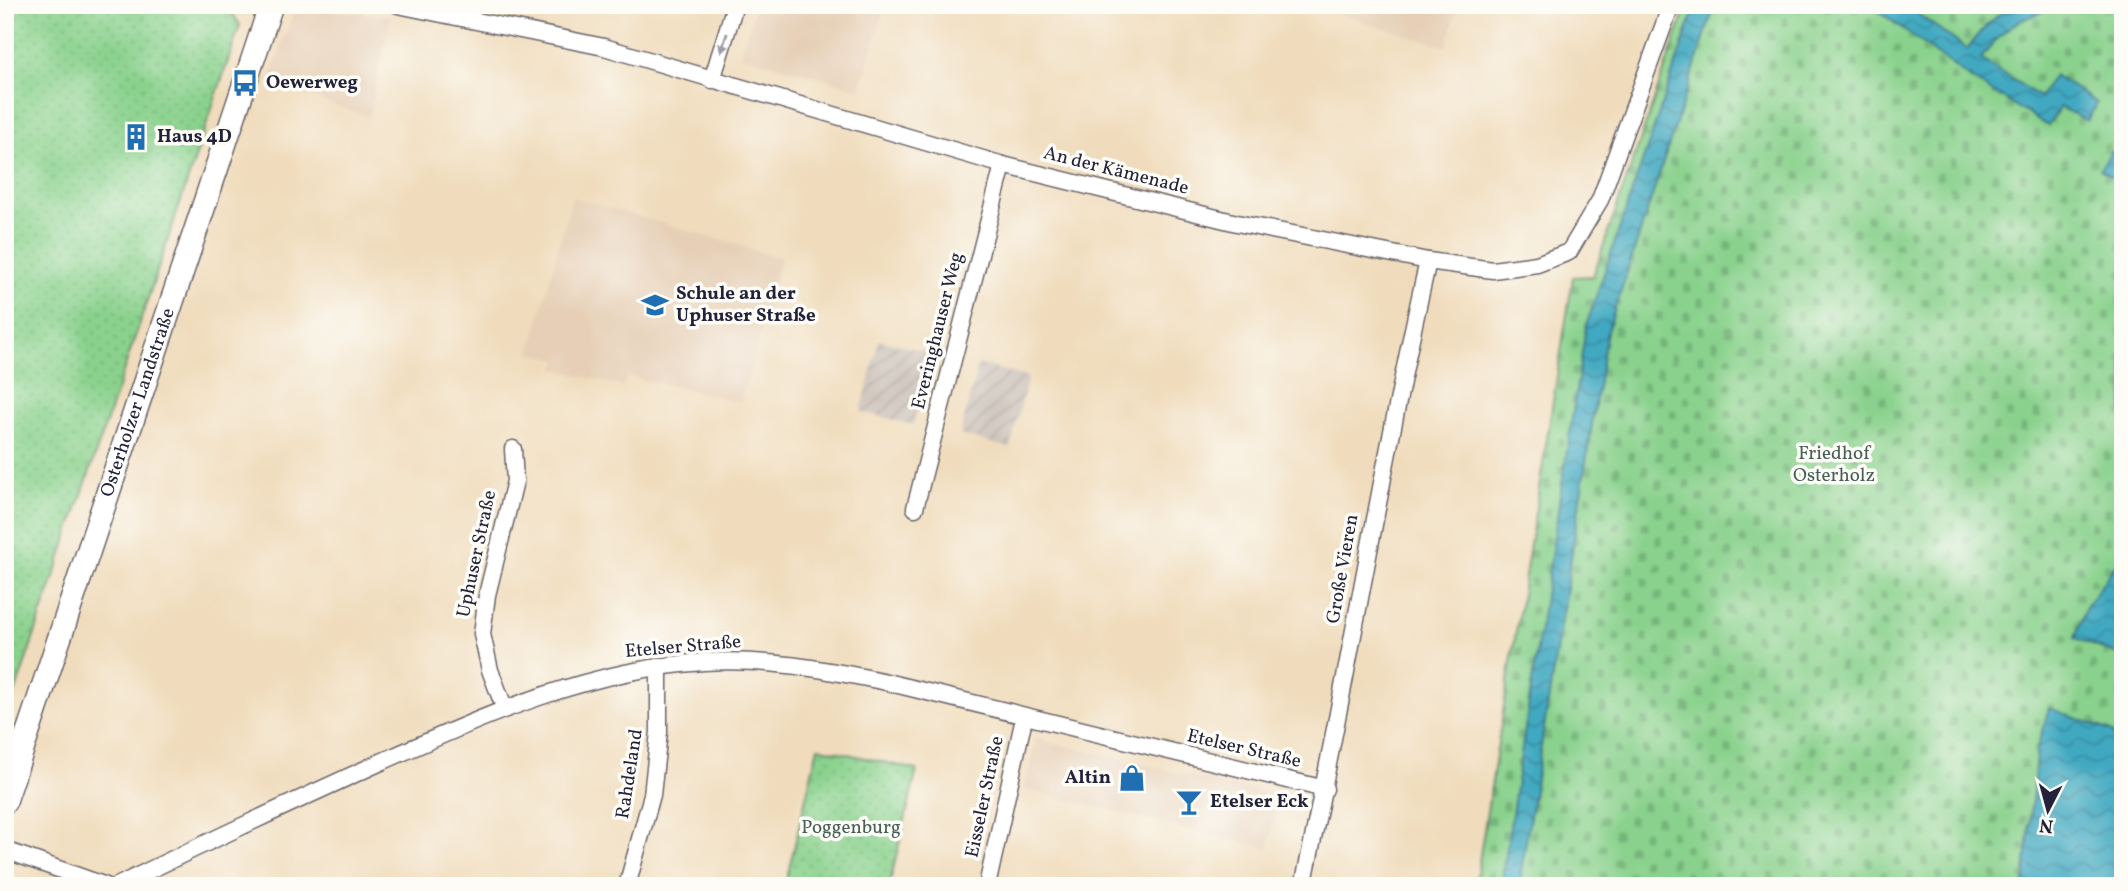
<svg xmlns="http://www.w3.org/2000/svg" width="2128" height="891" font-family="Vollkorn,serif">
	<defs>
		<pattern id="industrial-furrows" width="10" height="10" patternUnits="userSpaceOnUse" patternTransform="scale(1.75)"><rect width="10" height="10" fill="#ccc2b9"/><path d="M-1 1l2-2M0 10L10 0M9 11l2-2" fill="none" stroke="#afa6a0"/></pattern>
		<pattern id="cemetery-stones" width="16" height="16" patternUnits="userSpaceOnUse" patternTransform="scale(1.75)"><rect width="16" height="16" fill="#89d18c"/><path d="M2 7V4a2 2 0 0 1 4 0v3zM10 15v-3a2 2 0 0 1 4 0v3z" fill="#76b37a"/></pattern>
		<pattern id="park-dots" width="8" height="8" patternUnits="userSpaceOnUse" patternTransform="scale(1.75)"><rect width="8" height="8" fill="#89d18c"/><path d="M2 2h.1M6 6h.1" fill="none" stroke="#76b37a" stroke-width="1.8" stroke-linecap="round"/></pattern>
		<pattern id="water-waves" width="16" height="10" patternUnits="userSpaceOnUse" patternTransform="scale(1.75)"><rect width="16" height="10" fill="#41a9c1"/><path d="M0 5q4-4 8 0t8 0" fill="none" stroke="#36899e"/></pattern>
	</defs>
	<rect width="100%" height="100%" fill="#fdfcf7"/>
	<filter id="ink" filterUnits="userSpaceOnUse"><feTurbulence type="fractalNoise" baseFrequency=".0143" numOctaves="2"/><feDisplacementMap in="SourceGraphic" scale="14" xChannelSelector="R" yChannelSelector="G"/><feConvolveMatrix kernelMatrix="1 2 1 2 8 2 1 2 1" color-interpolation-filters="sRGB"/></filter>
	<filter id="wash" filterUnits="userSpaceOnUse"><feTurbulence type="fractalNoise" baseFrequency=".00686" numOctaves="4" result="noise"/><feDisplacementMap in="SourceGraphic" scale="28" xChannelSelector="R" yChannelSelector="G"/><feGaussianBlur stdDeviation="1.57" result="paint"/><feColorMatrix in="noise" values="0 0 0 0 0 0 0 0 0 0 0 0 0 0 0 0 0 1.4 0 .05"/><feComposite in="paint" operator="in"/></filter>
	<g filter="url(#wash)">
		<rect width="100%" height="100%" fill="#f0dcbc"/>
		<g fill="#e6cfb6">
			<polygon points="756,5 886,5 860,89 740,55"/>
			<polygon points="1310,5 1459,5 1446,47"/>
			<polygon points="310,8 391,16 369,117 269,83 293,13"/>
			<polygon points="572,197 781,258 741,402 627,376 623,387 555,369 558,359 530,353"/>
			<polygon points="1036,739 1280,797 1268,849 1024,789"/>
		</g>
		<g fill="url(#industrial-furrows)">
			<polygon points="879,340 932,353 913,425 861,412"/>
			<polygon points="978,364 1028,377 1010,448 960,435"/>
		</g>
		<polygon fill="url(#cemetery-stones)" stroke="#567a64" stroke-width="2" points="1687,5 2123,5 2123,554 2086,607 2075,638 2123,657 2123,747 2111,731 2049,709 2037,748 2024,886 1475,886 1573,277 1593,276"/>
		<g fill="url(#park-dots)" stroke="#567a64" stroke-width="2">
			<polygon points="5,5 204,5 228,7 240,25 5,723"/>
			<polygon points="818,747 917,770 889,886 785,886"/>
		</g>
		<g fill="url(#water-waves)" stroke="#32667e" stroke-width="2">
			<polygon points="1696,5 1715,5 1606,336 1519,886 1501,886 1586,326"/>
			<path d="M 1871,5 L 1905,5 L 1967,49 C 1998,11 2001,5 2052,5 C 2043,14 2033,15 2022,20 C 2005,27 1991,45 1981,59 L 2040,97 L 2054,75 L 2097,103 L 2087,121 L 2060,107 L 2048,126 L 1968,77 Z"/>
			<polygon points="2112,151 2123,158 2123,184 2100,169"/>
			<polygon points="2123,554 2123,657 2075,638 2086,607"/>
			<polygon points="2049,708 2111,731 2123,747 2123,886 2024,886 2037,748"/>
		</g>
	</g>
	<g filter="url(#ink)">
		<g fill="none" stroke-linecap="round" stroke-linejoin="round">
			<defs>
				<g id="minor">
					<polyline points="398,5 604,47 1003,165 1237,223 1428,261 1493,270 1537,264 1569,252 1600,200 1671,5"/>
					<polyline points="712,80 735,5"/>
					<polyline points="915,508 1003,165"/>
					<polyline points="504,707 490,670 482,634 487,595 515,481 513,449"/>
					<polyline points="5,850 106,886"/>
					<path d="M 117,886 C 205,843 293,802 381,762 C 487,715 586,670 703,662 C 764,658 823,669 882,681 L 1325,789"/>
					<polyline points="627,886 652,795 659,732 659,667"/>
					<polyline points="987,886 1024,718"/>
					<path d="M 1303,886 C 1348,678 1381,468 1428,261"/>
				</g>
				<g id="secondary">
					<path id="s1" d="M 5,801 L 271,5"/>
				</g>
			</defs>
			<use href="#minor" stroke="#6a6368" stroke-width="19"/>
			<use href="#secondary" stroke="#6a6368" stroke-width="26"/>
			<use href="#minor" stroke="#fff" stroke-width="16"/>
			<use href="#secondary" stroke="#fff" stroke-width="23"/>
		</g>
		<defs><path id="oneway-solid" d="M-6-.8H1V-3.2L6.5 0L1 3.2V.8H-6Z" transform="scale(1.75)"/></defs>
		<use fill="#9c9ca7" href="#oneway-solid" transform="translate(724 43) rotate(108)"/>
	</g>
	<defs>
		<symbol id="bus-bare" viewBox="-9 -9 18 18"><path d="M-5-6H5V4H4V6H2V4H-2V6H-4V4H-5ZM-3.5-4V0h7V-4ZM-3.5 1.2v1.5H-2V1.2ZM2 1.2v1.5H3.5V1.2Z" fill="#1f6fb2" stroke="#fdfcf7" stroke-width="2.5" paint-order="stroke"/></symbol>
		<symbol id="building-bare" viewBox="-9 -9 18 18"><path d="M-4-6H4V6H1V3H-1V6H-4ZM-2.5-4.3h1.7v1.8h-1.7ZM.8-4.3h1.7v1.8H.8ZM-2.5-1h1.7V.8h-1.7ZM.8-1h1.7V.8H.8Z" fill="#1f6fb2" stroke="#fdfcf7" stroke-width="2.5" paint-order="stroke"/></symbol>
		<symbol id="school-bare" viewBox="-9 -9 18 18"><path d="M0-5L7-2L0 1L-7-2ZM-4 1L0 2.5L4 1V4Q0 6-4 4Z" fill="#1f6fb2" stroke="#fdfcf7" stroke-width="2.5" paint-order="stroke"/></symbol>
		<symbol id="shop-bare" viewBox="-9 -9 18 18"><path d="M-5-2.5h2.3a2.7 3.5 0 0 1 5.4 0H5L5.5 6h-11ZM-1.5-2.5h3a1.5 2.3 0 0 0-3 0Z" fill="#1f6fb2" stroke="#fdfcf7" stroke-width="2.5" paint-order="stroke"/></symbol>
		<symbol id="bar-bare" viewBox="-9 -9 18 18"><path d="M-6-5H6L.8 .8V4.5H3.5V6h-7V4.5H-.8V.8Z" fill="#1f6fb2" stroke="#fdfcf7" stroke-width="2.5" paint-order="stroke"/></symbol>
	</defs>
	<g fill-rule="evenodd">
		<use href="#bus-bare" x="226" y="64" width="38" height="38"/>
		<use href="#building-bare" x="117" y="118" width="38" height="38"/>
		<use href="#school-bare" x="636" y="286" width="38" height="38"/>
		<use href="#shop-bare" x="1113" y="759" width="38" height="38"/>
		<use href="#bar-bare" x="1170" y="783" width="38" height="38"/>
	</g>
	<g text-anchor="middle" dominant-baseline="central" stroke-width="7" stroke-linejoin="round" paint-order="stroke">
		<g font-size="19" font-weight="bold" fill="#22223b" stroke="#fdfcf7" text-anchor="start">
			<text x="266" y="83">Oewerweg</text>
			<text x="157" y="137">Haus 4D</text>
			<text x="676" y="294">Schule an der<tspan x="676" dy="22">Uphuser Straße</tspan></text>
			<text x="1111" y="778" text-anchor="end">Altin</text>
			<text x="1210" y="802">Etelser Eck</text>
		</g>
		<g font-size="19" fill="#22223b" stroke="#fdfcf7">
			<text transform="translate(1116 171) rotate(14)">An der Kämenade</text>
			<text transform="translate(938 331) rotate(-76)">Everinghauser Weg</text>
			<text stroke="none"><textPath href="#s1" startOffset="420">Osterholzer Landstraße</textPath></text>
			<text transform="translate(477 554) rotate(-78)">Uphuser Straße</text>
			<text transform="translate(1343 569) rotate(-80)">Große Vieren</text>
			<text transform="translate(683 647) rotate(-5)">Etelser Straße</text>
			<text transform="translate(1244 749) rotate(13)">Etelser Straße</text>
			<text transform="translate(630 774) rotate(-81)">Rahdeland</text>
			<text transform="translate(985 797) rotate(-78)">Eisseler Straße</text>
		</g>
		<g font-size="19" fill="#465f57" stroke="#fdfcf7">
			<text x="1834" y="454">Friedhof<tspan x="1834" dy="22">Osterholz</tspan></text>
			<text x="851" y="828">Poggenburg</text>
		</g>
	</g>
	<rect width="2128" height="891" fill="none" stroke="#fdfcf7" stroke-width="28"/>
	<g transform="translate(2048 810) rotate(186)" stroke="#fdfcf7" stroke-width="5" paint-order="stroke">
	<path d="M0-5L12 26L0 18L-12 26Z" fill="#22223b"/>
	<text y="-10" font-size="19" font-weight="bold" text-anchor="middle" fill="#22223b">N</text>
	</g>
</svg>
